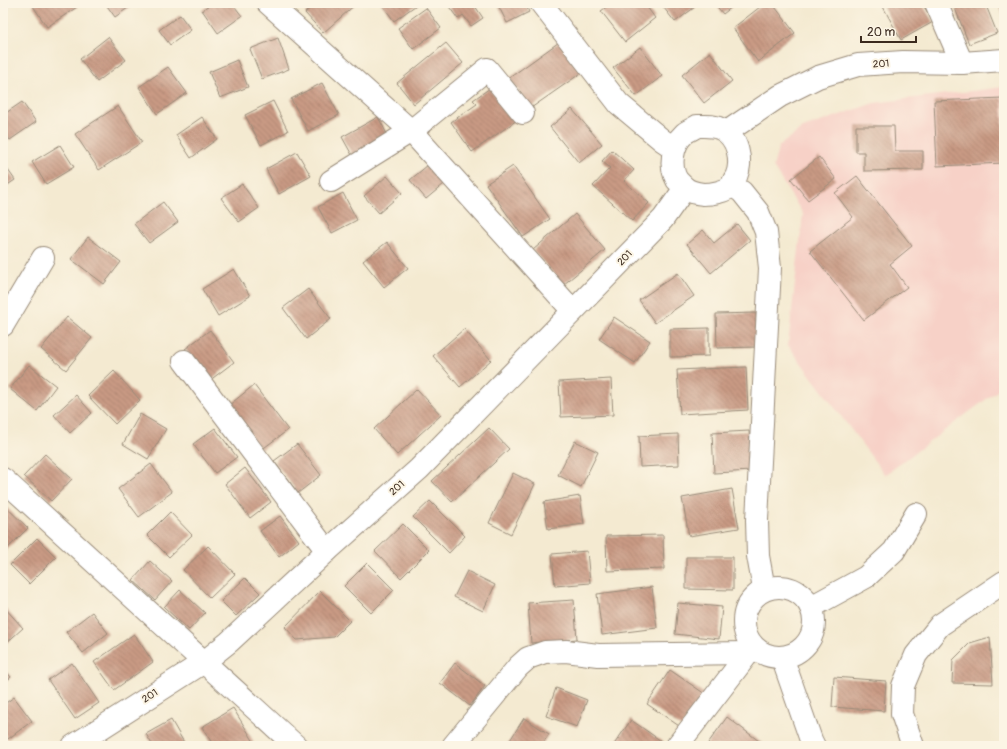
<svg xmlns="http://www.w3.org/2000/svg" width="1007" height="749" font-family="Pangolin,sans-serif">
	<defs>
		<pattern id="building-back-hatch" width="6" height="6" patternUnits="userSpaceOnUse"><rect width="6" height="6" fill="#c99a84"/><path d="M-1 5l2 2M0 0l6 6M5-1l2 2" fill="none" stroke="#a47e6b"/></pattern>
	</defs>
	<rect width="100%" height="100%" fill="#fcf5e5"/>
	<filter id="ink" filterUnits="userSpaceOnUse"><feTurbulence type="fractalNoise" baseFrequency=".025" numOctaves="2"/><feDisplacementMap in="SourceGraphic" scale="8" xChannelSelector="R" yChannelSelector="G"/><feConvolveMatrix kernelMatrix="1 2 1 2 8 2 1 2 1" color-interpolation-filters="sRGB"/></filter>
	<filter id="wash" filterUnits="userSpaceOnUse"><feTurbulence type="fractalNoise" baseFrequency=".012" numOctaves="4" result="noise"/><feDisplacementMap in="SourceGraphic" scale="16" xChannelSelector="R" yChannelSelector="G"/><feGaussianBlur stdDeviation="0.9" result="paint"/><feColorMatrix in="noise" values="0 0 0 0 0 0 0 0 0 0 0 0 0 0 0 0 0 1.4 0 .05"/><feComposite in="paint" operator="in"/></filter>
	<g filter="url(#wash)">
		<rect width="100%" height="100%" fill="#f4ead1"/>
		<polygon fill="#f7d1c7" points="1004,87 1004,386 885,475 788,345 803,214 773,167 779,146 803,128 874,103"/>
		<g id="blocks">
			<g fill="url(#building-back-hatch)">
				<polygon points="38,3 74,3 77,7 47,27 33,6"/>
				<polygon points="105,3 135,3 115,17"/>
				<polygon points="212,3 232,3 242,16 218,33 202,10"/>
				<polygon points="316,3 357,3 323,33 305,13"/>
				<polygon points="381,3 419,3 394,21"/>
				<polygon points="448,3 479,3 475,6 483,18 471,26 463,15 458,19 447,4"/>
				<polygon points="497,3 525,3 529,12 507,23"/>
				<polygon points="612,3 644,3 655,18 625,42 601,11"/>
				<polygon points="660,3 692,3 695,7 675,22"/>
				<polygon points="714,3 737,3 723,14"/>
				<polygon points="765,3 772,3 795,33 758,62 733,28"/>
				<polygon points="881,3 922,3 933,22 901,40"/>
				<polygon points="953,3 985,3 997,33 969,44"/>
				<polygon points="998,3 1004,3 1004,17"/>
				<polygon points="426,8 441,28 413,49 398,28"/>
				<polygon points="180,15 191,30 170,45 159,30"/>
				<polygon points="108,37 126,60 97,82 80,59"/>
				<polygon points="278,38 289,69 262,79 250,49"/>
				<polygon points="562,40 584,71 531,108 509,78"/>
				<polygon points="446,43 463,63 414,104 397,83"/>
				<polygon points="640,47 662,76 636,96 613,68"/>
				<polygon points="710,52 732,81 704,103 682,75"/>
				<polygon points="237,60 248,87 220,98 209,72"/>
				<polygon points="168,67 187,93 157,114 139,87"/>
				<polygon points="322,83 339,115 308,131 291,99"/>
				<polygon points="493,86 517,120 472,152 451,122 477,104 473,100"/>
				<polygon points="1002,98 1004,137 1004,163 937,166 934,101"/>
				<polygon points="273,101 288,131 261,145 245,115"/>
				<polygon points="22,102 36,122 10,140 3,131 3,115"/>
				<polygon points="118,106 142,142 99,170 75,134"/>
				<polygon points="572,109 602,144 579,163 550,127"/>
				<polygon points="202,117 217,139 191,158 176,135"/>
				<polygon points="378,117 388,136 352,155 342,137"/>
				<polygon points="856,126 894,126 895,151 923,151 923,170 864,171 864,152 856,152"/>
				<polygon points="60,145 74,167 46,184 32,162"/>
				<polygon points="612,150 634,170 624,181 649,203 632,221 593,186 610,168 602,161"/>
				<polygon points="297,152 311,176 279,194 266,169"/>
				<polygon points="819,157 836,179 808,200 791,179"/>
				<polygon points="3,163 15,180 3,188"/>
				<polygon points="428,165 444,184 426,199 410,180"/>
				<polygon points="513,166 550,219 523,237 486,184"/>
				<polygon points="387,176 402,193 379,213 364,196"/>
				<polygon points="857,176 912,246 890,264 907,287 864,320 810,251 853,217 835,193"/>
				<polygon points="242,184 259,208 239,222 221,198"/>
				<polygon points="343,193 357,220 332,233 318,207"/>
				<polygon points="163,202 178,222 149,243 134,224"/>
				<polygon points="575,214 605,250 563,285 533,250"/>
				<polygon points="737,224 750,240 711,273 687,244 703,230 714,243"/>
				<polygon points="88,237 121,262 104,284 71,259"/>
				<polygon points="387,242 408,268 384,287 363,261"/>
				<polygon points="234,269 250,296 218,316 202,289"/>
				<polygon points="678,273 694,296 655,323 639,300"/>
				<polygon points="308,289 331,319 306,339 283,308"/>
				<polygon points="756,313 757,347 717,348 716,314"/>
				<polygon points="67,317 92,338 66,370 41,349"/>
				<polygon points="614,317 650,341 635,363 599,339"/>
				<polygon points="709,328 709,356 670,357 670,329"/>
				<polygon points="464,329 491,360 460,387 433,356"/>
				<polygon points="210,330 234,362 209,381 185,349"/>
				<polygon points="29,365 56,386 37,411 10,389"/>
				<polygon points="746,367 748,410 680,414 677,370"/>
				<polygon points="114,371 140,400 115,424 88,396"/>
				<polygon points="611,379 613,415 561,417 559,382"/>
				<polygon points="254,385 288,430 261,450 228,406"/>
				<polygon points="417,389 441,415 397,455 374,429"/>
				<polygon points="76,395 92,413 70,433 54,415"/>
				<polygon points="140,414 166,429 148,459 123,444"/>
				<polygon points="215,428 237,457 215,473 193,444"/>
				<polygon points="489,428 509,449 452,502 432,481"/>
				<polygon points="749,431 752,471 714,473 712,433"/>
				<polygon points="678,434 679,465 640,467 639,436"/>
				<polygon points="575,441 598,452 581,487 558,475"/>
				<polygon points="297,444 321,475 298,493 274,461"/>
				<polygon points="45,454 72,479 51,501 24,476"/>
				<polygon points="151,464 172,492 139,517 118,489"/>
				<polygon points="245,468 271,502 250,518 225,484"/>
				<polygon points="513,473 535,484 511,534 489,523"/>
				<polygon points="732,489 739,528 689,536 682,498"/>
				<polygon points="580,496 584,524 548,529 544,502"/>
				<polygon points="430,501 465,536 449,553 413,517"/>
				<polygon points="4,505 28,528 3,553 3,506"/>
				<polygon points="170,512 192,535 169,557 147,535"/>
				<polygon points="280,516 299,541 279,557 260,531"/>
				<polygon points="403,524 429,550 401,578 375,551"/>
				<polygon points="663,535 664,569 607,571 606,536"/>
				<polygon points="37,538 56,557 29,584 10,565"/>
				<polygon points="208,546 235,574 210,598 183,570"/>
				<polygon points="587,551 590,583 555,586 552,554"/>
				<polygon points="686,557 733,557 733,590 686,589"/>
				<polygon points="150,561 172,581 155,600 133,580"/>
				<polygon points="367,563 394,590 371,613 344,586"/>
				<polygon points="467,571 495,585 483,611 454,597"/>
				<polygon points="245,578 260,593 236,616 221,601"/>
				<polygon points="652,587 657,628 602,635 597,594"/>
				<polygon points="180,590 205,613 189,630 164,607"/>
				<polygon points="320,591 350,621 334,637 297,640 285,627"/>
				<polygon points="574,600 577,639 531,643 528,603"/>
				<polygon points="678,603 722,607 719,639 675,634"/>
				<polygon points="3,606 23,628 3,646"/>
				<polygon points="92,612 108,633 83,653 66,632"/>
				<polygon points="134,634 153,662 114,690 94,662"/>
				<polygon points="990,637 993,684 952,683 953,660 970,643"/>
				<polygon points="72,663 99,703 75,719 48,680"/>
				<polygon points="455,663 485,686 470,706 440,683"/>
				<polygon points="3,668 11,677 3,684"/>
				<polygon points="670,670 705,694 682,728 647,704"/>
				<polygon points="834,677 886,681 884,711 832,707"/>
				<polygon points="556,688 587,700 577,727 546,716"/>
				<polygon points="14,697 32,721 8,739 3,732 3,705"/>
				<polygon points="233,708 254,742 247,746 214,746 202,727"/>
				<polygon points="727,717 763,744 762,746 706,746"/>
				<polygon points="524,718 549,734 541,746 507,745"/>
				<polygon points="171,720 186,746 153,746 146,734"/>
				<polygon points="631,720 664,743 662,746 613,746"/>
			</g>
		</g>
	</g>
	<g filter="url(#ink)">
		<use href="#blocks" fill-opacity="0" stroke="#988a78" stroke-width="1"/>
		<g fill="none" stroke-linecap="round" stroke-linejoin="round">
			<defs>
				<g id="minor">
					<polyline points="268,3 411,131 573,311"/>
					<polyline points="541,3 619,104 662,140 674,148"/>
					<polyline points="936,3 962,63"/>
					<path d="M 697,126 C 705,126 714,125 721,129 C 738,137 743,161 736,177 C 734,179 733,183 732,185 C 726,192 711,194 703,194 C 696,193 688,192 683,186 C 681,184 679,182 677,180 C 669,166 672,145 684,134 C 687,131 693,129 697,126 Z"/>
					<polyline points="729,134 734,127 780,96 818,77 858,65 903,62 962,63 1004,60"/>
					<polyline points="331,181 411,131 487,69 523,113"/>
					<polyline points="732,185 742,192 758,212 766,232 770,268 757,520 758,556 764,589"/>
					<polyline points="3,325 43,258"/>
					<polyline points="184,361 327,551"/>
					<polyline points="3,479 296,746"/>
					<circle cx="779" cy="622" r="35"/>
					<polyline points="811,607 866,577 894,551 916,514"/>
					<polyline points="782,657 811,740 814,746"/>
					<polyline points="73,746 204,662 229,642 327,551 419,469 663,219 685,188"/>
					<polyline points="453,746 518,667 528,658 545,652 566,651 598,655 748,653"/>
					<polyline points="677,746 753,647"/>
					<polyline points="913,746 902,714 903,686 916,655 940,625 1004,582"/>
				</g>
			</defs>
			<use href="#minor" stroke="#988a78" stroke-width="24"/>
			<use href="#minor" stroke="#fff" stroke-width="22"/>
		</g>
	</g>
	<g text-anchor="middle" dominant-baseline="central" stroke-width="4" stroke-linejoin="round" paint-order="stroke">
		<g font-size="10" fill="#3b2a1e" stroke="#fcf5e5">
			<text transform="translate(881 64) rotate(-4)">201</text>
			<text transform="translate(625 258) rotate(-46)">201</text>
			<text transform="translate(397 488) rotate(-42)">201</text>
			<text transform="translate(150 696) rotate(-33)">201</text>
		</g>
	</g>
	<rect width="1007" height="749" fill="none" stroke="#fcf5e5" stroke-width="16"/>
	<path d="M861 36v6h55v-6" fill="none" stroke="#3b2a1e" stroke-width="2"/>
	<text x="867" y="36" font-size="12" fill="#3b2a1e" stroke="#fcf5e5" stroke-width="3" paint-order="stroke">20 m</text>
</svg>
